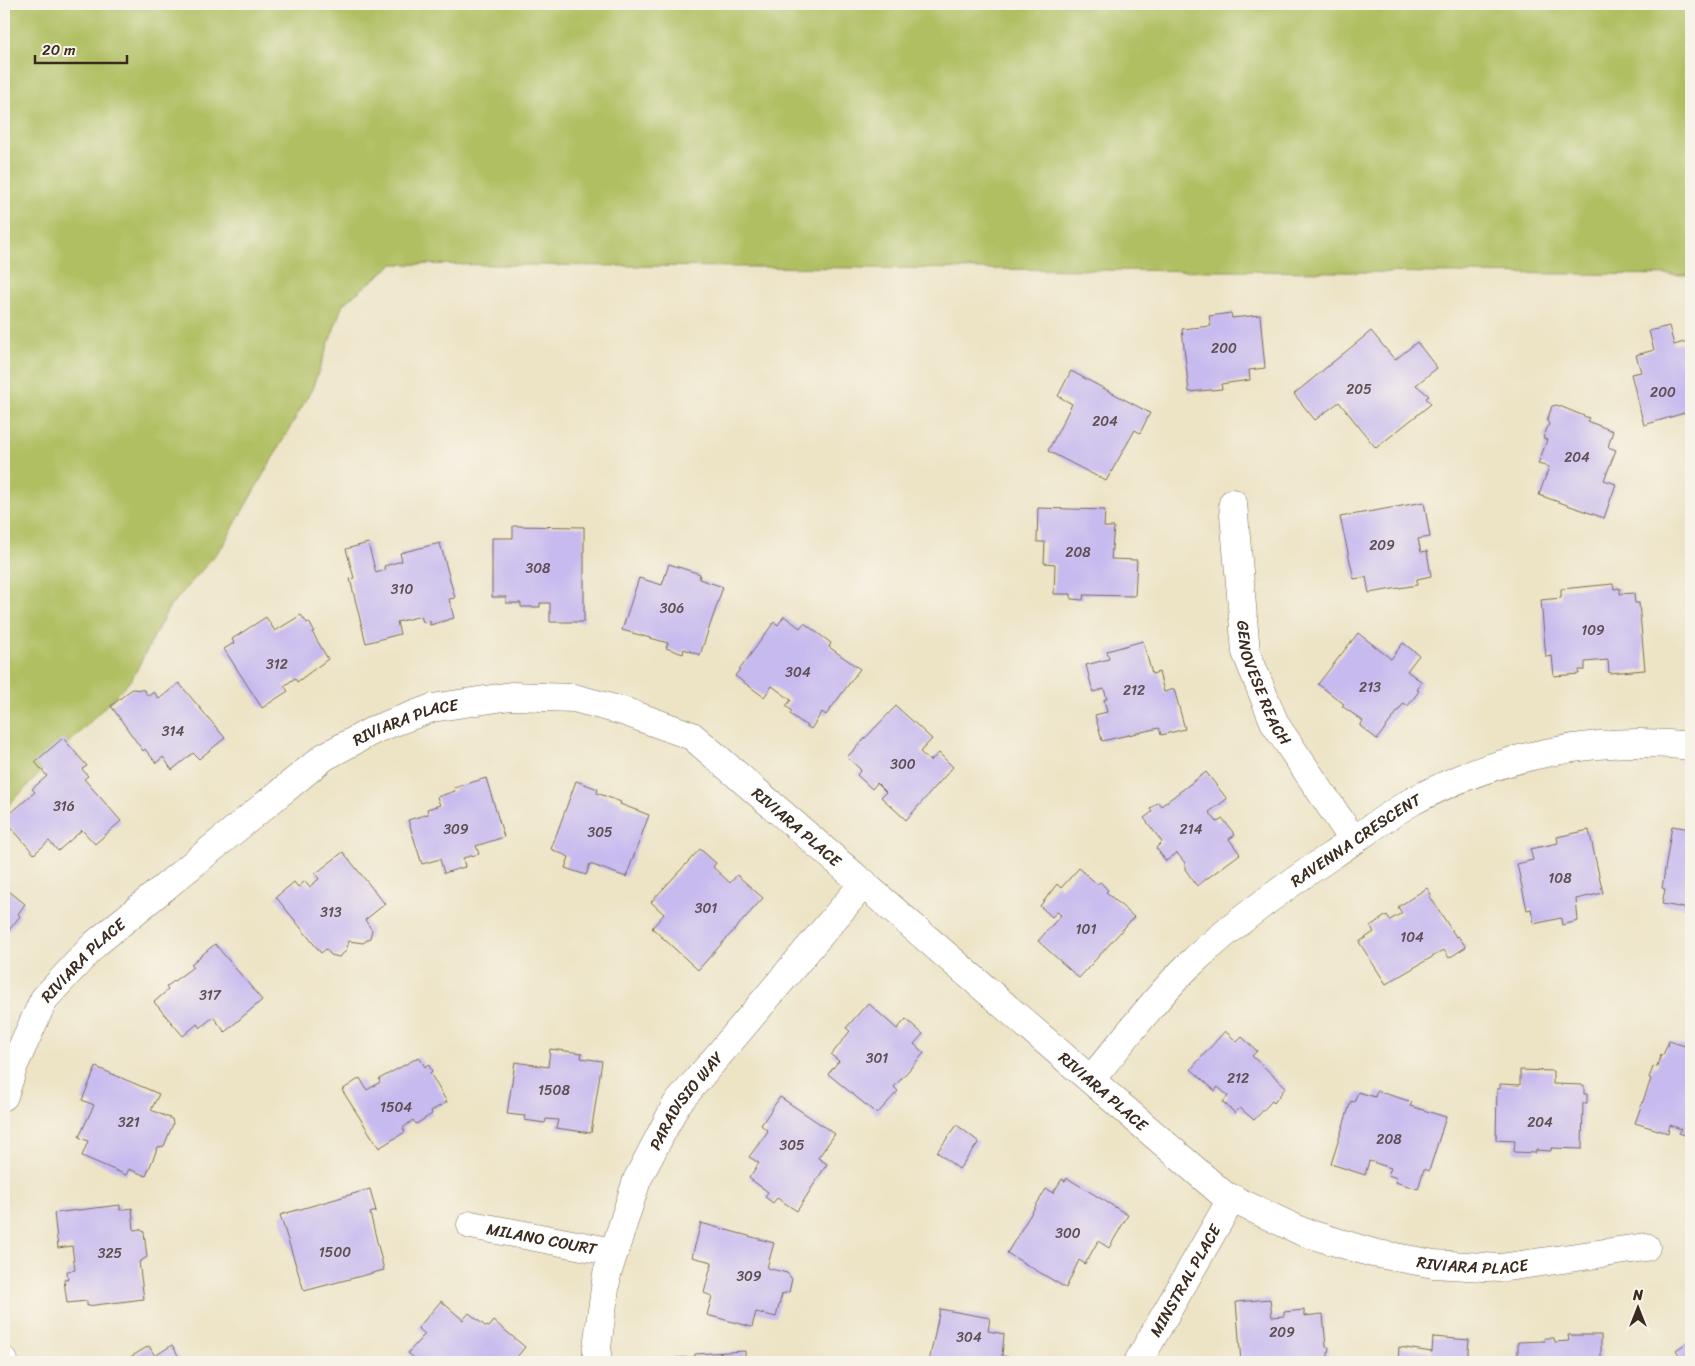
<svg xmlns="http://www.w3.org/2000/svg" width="1695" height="1366" font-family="Sriracha,sans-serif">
	<rect width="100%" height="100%" fill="#f7f3e8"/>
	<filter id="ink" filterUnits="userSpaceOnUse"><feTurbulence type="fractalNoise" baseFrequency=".02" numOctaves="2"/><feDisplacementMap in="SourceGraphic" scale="10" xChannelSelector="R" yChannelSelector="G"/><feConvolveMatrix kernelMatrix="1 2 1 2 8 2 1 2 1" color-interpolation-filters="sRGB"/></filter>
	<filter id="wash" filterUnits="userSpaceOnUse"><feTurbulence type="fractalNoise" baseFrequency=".0096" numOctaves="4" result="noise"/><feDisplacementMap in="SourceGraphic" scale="20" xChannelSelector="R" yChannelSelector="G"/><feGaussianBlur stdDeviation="1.12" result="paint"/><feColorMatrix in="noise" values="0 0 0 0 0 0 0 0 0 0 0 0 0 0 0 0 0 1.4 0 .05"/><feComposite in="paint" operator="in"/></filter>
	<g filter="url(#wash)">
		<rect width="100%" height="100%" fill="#ede4c6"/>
		<polygon fill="#b0bf62" stroke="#767440" points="4,4 1691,4 1691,275 393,264 343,304 312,389 222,547 168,609 132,679 4,810"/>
		<g id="blocks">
			<g fill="#c7baef">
				<polygon points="1231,313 1232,318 1260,315 1265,368 1249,370 1250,380 1221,384 1222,389 1189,392 1182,329 1211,326 1209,316"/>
				<polygon points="1669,326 1674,345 1691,340 1691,411 1644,425 1631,374 1641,372 1636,355 1654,350 1649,331"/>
				<polygon points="1371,331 1395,360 1417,342 1437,368 1416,385 1429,396 1426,398 1431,404 1376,448 1339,402 1315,420 1294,394"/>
				<polygon points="1071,371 1150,413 1140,433 1135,430 1106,481 1048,451 1072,404 1058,396"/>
				<polygon points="1557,405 1589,418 1587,421 1613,431 1608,447 1616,450 1604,480 1616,484 1604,518 1539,495 1549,467 1538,464 1547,440 1543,438 1549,424 1547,421 1552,406"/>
				<polygon points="1424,502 1430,537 1418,539 1421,552 1427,551 1431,576 1417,579 1417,585 1369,593 1366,577 1354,579 1340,517"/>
				<polygon points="1038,508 1105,510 1104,527 1114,527 1111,559 1137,560 1135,596 1084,595 1083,600 1071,599 1071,594 1054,594 1055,564 1044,563 1045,542 1037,542"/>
				<polygon points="513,526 584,527 584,622 550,622 550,603 540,603 540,607 521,607 521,603 506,603 506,597 492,597 492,538 513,538"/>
				<polygon points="368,543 376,573 385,570 384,566 402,561 400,553 440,543 455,598 449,599 454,618 430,625 430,621 423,622 421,616 397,622 400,634 366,643 350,579 354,578 346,549"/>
				<polygon points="669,564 700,574 699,579 723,587 700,655 684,649 683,654 666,648 668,643 622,630 639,578 662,585"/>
				<polygon points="1613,584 1614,589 1620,588 1620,594 1634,593 1635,603 1639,603 1645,670 1609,673 1608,660 1585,662 1585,670 1579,670 1579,674 1554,676 1552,656 1546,657 1541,600 1561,598 1561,589"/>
				<polygon points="301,615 307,623 309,622 314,631 312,632 328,659 297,682 295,678 284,686 288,691 262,708 224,649 234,643 232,639 266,617 275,631"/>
				<polygon points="784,616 800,628 804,623 831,643 829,647 860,669 826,715 822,712 811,729 790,714 792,711 786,706 791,700 772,686 764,697 735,676 774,622 778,625"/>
				<polygon points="1358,633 1391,659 1403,643 1419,655 1407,671 1422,682 1417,690 1419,691 1408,706 1404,703 1377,739 1360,726 1363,721 1342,706 1344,704 1318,684"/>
				<polygon points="1143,641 1152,674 1159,672 1164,692 1174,689 1185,729 1161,735 1159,728 1102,741 1095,715 1107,712 1104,699 1107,699 1104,689 1093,692 1086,665 1109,659 1107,651"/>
				<polygon points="179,683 225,738 199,759 193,753 172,770 163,757 156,763 145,749 143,751 111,706 132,689 144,690 148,696 154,692 159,699"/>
				<polygon points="896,706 932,739 920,752 930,761 939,753 953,767 906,820 881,797 886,792 877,783 872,789 857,775 861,770 847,757"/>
				<polygon points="63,738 87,766 82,769 88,776 84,779 121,821 95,844 82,830 58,851 49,841 34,854 4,819 35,792 32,789 47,776 35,762"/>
				<polygon points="1206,772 1227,799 1209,812 1217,822 1223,819 1235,835 1229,839 1240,854 1197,886 1185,869 1185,863 1177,853 1166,861 1156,848 1162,842 1144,818 1152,812 1150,809 1158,802 1161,806"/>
				<polygon points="486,778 504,837 476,846 479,854 463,858 465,867 444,873 440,859 422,864 408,820 428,814 427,809 440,805 437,797 455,791 454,788"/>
				<polygon points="576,781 598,789 597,793 621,802 620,804 649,815 626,877 590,864 586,875 565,868 569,857 551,849"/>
				<polygon points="1672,826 1691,829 1690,909 1662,904 1665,889 1662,888"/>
				<polygon points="1589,830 1603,893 1576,899 1578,921 1562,925 1561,918 1534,924 1531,909 1527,910 1517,864 1533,860 1530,849 1558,843 1557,837"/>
				<polygon points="700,849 716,863 713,867 730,883 737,875 763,898 698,970 652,928 664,914 651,902"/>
				<polygon points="343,852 385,904 365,920 372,930 370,938 363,943 349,941 346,951 339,957 331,955 326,949 321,953 276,897 294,882 298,887 305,881 309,887 319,879 315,874"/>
				<polygon points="1079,868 1097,884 1100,882 1108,890 1106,892 1134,917 1079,978 1038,941 1061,915 1057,912 1052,917 1040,906 1057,884 1061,888"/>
				<polygon points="4,887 25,904 18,914 20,916 6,934 4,932"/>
				<polygon points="1427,888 1431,894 1429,895 1456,937 1458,936 1466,947 1449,958 1444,950 1386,984 1359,942 1374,932 1370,926 1387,915 1390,920 1402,913 1398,907"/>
				<polygon points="215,944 262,1000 225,1032 213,1017 200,1028 197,1024 183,1036 154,1002 168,990 166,987 193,967 191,964"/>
				<polygon points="868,1003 897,1029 906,1019 923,1034 914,1044 924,1053 894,1087 898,1091 877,1114 828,1074 839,1061 831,1055 850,1031 846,1028"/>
				<polygon points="1225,1031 1237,1042 1242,1037 1257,1051 1252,1056 1286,1087 1274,1103 1272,1101 1254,1120 1240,1108 1235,1113 1223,1102 1228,1096 1218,1087 1215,1091 1191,1069"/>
				<polygon points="1669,1041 1691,1048 1691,1137 1679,1133 1681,1129 1670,1125 1668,1133 1635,1123 1651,1079 1649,1078 1653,1067 1657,1066 1661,1055 1663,1055"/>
				<polygon points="550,1049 582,1053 581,1058 602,1061 591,1133 556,1128 558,1120 546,1119 545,1123 524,1120 525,1116 507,1114 515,1062 548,1067"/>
				<polygon points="419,1057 425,1067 428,1064 432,1071 430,1073 447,1102 431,1111 432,1114 416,1124 413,1120 403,1128 405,1132 379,1148 342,1090 360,1078 367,1090 380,1082 379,1079"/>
				<polygon points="96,1067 159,1094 151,1110 172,1119 173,1124 164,1146 158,1147 146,1176 129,1169 126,1175 82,1156 88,1141 79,1137 94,1105 82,1100"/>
				<polygon points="1520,1070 1553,1071 1553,1084 1584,1085 1584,1094 1587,1094 1587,1103 1583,1103 1582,1149 1551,1148 1551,1151 1536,1150 1536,1153 1514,1152 1515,1141 1496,1140 1497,1089 1500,1089 1500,1084 1520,1085"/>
				<polygon points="1377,1091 1412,1102 1410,1106 1446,1117 1429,1171 1424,1169 1418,1189 1395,1182 1397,1178 1388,1175 1391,1168 1369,1161 1365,1175 1331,1164 1351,1101 1354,1102 1358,1092 1375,1097"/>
				<polygon points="780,1097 835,1134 818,1158 827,1164 797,1211 777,1198 773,1203 765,1197 768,1192 749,1178 759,1163 749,1157 768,1131 761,1125"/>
				<polygon points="957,1125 979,1142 959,1169 937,1152"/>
				<polygon points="1067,1178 1128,1215 1109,1248 1098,1241 1085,1264 1079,1260 1066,1288 1007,1253 1046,1189 1053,1193 1062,1179 1065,1181"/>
				<polygon points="370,1189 376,1211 370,1213 384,1270 304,1291 280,1215"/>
				<polygon points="120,1205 120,1210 132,1208 134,1230 140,1229 144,1232 147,1257 139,1262 144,1299 87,1306 87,1301 67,1303 64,1280 68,1279 67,1271 75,1270 72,1246 58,1248 54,1213"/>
				<polygon points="701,1223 774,1243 767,1268 787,1273 792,1279 789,1292 782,1294 776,1317 756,1312 752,1327 707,1315 712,1296 704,1293 712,1262 692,1257"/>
				<polygon points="1270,1299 1272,1317 1284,1316 1284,1312 1304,1310 1304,1316 1323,1314 1326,1347 1329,1347 1327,1362 1241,1362 1236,1302"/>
				<polygon points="441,1301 463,1320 469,1313 485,1326 489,1327 494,1321 525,1347 513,1362 419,1362 408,1353 425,1334 418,1328"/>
				<polygon points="940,1309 990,1318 988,1331 1004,1334 1002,1356 1010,1357 1009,1362 929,1362"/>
				<polygon points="1568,1335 1601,1335 1601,1362 1518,1362 1518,1342 1545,1341 1544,1338 1554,1338 1555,1342 1569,1341"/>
				<polygon points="1433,1337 1469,1340 1467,1362 1382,1362 1382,1359 1398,1360 1399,1347 1432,1352"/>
				<polygon points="1691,1340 1691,1362 1680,1362 1683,1361 1676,1350"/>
				<polygon points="172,1345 182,1362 122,1362 149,1346 155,1356"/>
				<polygon points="745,1351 745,1362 675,1362 675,1358 695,1357 695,1354"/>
			</g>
		</g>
	</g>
	<g filter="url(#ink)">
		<use href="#blocks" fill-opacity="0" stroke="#796b59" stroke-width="1"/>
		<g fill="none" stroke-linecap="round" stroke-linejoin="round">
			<defs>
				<g id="minor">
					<path id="s1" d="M 1233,503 L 1246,652 L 1275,724 L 1354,841"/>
					<path id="s2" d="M 1091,1079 C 1122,1043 1154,999 1187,967 C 1231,925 1281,889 1331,856 C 1358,838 1385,817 1413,801 C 1497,756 1596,735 1691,746"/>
					<path id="s3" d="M 4,1096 L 14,1065 L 44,999 L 95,944 L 324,757 L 376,729 L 432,708 L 511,696 L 574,698 L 626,712 L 692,736 L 1224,1195 L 1303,1232 L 1373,1253 L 1434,1264 L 1500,1268 L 1646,1247"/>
					<path id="s4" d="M 471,1225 L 614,1252"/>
					<polyline points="4,1361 4,1362"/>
					<path id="s5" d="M 597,1362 L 597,1347 L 607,1274 L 637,1180 L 676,1105 L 864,883"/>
					<path id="s6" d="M 1138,1362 L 1232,1198"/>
				</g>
			</defs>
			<use href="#minor" stroke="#796b59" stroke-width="29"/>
			<use href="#minor" stroke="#fff" stroke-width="28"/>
		</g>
	</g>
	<g text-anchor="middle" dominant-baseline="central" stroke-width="5" stroke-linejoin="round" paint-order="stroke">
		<g font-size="14" fill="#5e4e52">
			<text x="1224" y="348">200</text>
			<text x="1359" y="389">205</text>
			<text x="1663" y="392">200</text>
			<text x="1105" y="421">204</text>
			<text x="1577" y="457">204</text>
			<text x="1382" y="545">209</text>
			<text x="1078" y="552">208</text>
			<text x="538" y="568">308</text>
			<text x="402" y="589">310</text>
			<text x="672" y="608">306</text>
			<text x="1593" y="630">109</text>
			<text x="277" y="664">312</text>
			<text x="798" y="672">304</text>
			<text x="1370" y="687">213</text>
			<text x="1134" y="690">212</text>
			<text x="173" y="731">314</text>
			<text x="903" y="764">300</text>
			<text x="64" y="806">316</text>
			<text x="456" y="829">309</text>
			<text x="1191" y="829">214</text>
			<text x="600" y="832">305</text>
			<text x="1560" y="878">108</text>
			<text x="706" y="908">301</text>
			<text x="331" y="912">313</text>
			<text x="1086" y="929">101</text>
			<text x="1412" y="937">104</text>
			<text x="210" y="995">317</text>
			<text x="877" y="1058">301</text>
			<text x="1238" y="1078">212</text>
			<text x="554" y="1090">1508</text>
			<text x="396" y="1107">1504</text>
			<text x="129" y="1122">321</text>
			<text x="1540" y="1122">204</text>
			<text x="1389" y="1139">208</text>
			<text x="792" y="1145">305</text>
			<text x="1068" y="1233">300</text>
			<text x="335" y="1252">1500</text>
			<text x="110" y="1253">325</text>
			<text x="749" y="1276">309</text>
			<text x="1282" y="1332">209</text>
			<text x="969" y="1337">304</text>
		</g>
		<g font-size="16" fill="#3b2a1e" stroke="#f7f3e8">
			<text stroke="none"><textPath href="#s1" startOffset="184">GENOVESE REACH</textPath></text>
			<text stroke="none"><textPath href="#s3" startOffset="565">RIVIARA PLACE</textPath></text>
			<text stroke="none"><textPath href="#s3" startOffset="1000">RIVIARA PLACE</textPath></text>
			<text stroke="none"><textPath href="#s2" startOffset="359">RAVENNA CRESCENT</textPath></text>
			<text stroke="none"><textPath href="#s3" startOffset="160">RIVIARA PLACE</textPath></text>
			<text stroke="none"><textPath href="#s3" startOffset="1405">RIVIARA PLACE</textPath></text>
			<text stroke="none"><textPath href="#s5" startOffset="281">PARADISIO WAY</textPath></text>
			<text stroke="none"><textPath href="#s4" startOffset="72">MILANO COURT</textPath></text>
			<text stroke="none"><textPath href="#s3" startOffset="1825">RIVIARA PLACE</textPath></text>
			<text stroke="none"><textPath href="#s6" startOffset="94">MINSTRAL PLACE</textPath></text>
		</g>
	</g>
	<rect width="1695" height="1366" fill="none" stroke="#f7f3e8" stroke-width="20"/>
	<g transform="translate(1638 1308)" stroke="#f7f3e8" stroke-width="4" paint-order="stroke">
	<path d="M0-4L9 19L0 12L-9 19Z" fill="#3b2a1e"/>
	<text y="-8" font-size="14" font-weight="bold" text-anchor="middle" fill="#3b2a1e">N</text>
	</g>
	<path d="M35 55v8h92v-8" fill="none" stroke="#3b2a1e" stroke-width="2.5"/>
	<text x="42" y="55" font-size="15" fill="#3b2a1e" stroke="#f7f3e8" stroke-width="4" paint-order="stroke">20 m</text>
</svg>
